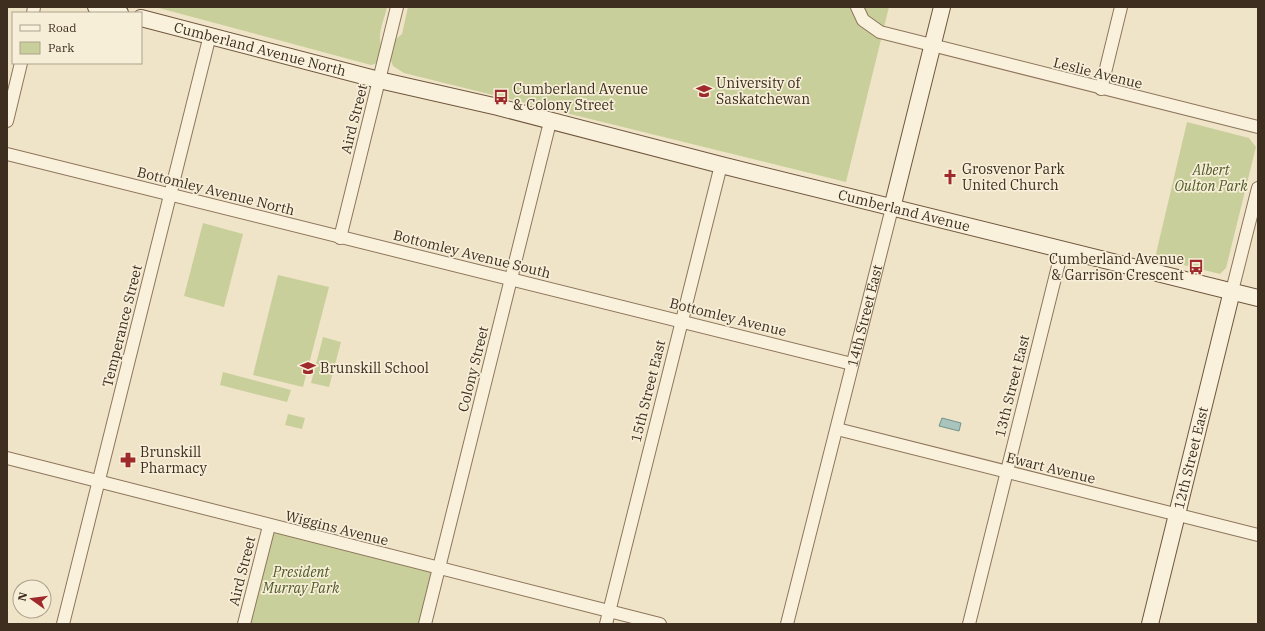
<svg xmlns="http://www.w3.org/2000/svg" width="1265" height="631" font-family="'IBM Plex Serif',serif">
	<rect width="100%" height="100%" fill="#f0e4c8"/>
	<g fill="#c9cf9b">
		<path d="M 155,7 L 387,7 C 385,16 381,26 380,35 C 379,46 388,61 371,65 Z"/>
		<polygon points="408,7 889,7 846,182 404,73 393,66 391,60 396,39 402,34"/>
		<polygon points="1187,122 1249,138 1256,147 1226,268 1220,274 1155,258"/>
		<polygon points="203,223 243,234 224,307 184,296"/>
		<polygon points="278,275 329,287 303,387 253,375"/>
		<polygon points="323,337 341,342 329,387 311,383"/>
		<polygon points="223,372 291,390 287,402 220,385"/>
		<polygon points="288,414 305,418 302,429 285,425"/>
		<polygon points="269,526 439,569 425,624 245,624"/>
	</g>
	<polygon fill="#a9c4bc" stroke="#6f938a" points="942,418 961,423 959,431 939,426"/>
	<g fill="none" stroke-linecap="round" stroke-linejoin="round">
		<defs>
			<g id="street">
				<polyline points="857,7 863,20 880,32 1258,127"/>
				<polyline points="33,13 34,7"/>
				<polyline points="1101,89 1121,7"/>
				<polyline points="7,121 21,63"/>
				<polyline points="7,154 852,364"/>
				<polyline points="340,238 397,7"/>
				<polyline points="1232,291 1258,188"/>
				<polyline points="837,429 1258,535"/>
				<polyline points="7,458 660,624"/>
				<polyline points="63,624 210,35"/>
				<polyline points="244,624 269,526"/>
				<polyline points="425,624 550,122"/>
				<polyline points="606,624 721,165"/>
				<path id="s1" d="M 787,624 L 892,208"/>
				<polyline points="969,624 1062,250"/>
			</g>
			<g id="secondary">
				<polyline points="96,7 120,13"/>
				<path id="s2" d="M 141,18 L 379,80 L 498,107 L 721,165 L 1258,298"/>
				<polyline points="892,208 942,7"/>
				<path id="s3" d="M 1150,624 L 1232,291"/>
			</g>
		</defs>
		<use href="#street" stroke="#8d765c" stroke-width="14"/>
		<use href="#secondary" stroke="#6f573f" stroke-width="18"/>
		<use href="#street" stroke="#faf1dc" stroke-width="12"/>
		<use href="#secondary" stroke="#faf1dc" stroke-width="16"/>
	</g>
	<defs>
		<symbol id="university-bare" viewBox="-9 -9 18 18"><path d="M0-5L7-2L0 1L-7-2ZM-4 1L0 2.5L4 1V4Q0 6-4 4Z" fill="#9e2a2b" stroke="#f7eed8" stroke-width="2.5" paint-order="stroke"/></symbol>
		<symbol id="bus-bare" viewBox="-9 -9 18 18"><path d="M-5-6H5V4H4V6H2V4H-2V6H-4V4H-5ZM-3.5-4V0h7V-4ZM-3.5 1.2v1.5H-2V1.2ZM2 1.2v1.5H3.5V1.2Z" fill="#9e2a2b" stroke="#f7eed8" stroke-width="2.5" paint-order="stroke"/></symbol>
		<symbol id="church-bare" viewBox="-9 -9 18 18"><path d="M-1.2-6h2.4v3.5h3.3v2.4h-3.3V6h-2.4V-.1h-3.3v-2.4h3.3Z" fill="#9e2a2b" stroke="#f7eed8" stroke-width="2.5" paint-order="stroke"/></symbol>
		<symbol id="school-bare" viewBox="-9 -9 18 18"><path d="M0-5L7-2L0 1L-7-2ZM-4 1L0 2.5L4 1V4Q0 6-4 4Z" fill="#9e2a2b" stroke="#f7eed8" stroke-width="2.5" paint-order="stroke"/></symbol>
		<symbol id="pharmacy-bare" viewBox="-9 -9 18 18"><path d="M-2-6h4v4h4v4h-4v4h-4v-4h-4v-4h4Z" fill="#9e2a2b" stroke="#f7eed8" stroke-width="2.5" paint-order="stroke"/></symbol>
	</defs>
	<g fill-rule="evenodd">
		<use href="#university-bare" x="693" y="80" width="22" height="22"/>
		<use href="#bus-bare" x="490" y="86" width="22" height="22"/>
		<use href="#church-bare" x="939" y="166" width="22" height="22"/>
		<use href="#bus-bare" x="1185" y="256" width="22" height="22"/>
		<use href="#school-bare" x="297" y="357" width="22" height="22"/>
		<use href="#pharmacy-bare" x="117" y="449" width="22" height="22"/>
	</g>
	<g text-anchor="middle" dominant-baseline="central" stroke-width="3.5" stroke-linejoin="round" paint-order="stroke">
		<g font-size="14" fill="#3d2e20" stroke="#f7eed8">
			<text stroke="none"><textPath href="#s2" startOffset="123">Cumberland Avenue North</textPath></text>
			<text transform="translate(1098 73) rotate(14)">Leslie Avenue</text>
			<text transform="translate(354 119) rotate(-76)">Aird Street</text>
			<text transform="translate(216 191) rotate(14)">Bottomley Avenue North</text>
			<text stroke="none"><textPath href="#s2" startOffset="787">Cumberland Avenue</textPath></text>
			<text transform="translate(472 254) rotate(14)">Bottomley Avenue South</text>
			<text stroke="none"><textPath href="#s1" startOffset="318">14th Street East</textPath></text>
			<text transform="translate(728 317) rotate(14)">Bottomley Avenue</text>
			<text transform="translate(122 326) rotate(-76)">Temperance Street</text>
			<text transform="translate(473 369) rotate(-76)">Colony Street</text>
			<text transform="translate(1012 386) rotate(-76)">13th Street East</text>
			<text transform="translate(648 391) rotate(-76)">15th Street East</text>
			<text stroke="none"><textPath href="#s3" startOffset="171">12th Street East</textPath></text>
			<text transform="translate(1051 468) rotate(14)">Ewart Avenue</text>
			<text transform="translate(337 528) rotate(14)">Wiggins Avenue</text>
			<text transform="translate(242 571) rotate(-76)">Aird Street</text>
		</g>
		<g font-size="14" fill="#3d2e20" stroke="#f7eed8" text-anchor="start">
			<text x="716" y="83">University of<tspan x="716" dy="16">Saskatchewan</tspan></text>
			<text x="513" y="89">Cumberland Avenue<tspan x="513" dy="16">&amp; Colony Street</tspan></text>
			<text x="962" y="169">Grosvenor Park<tspan x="962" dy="16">United Church</tspan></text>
			<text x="1184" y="259" text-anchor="end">Cumberland Avenue<tspan x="1184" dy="16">&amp; Garrison Crescent</tspan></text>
			<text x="320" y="368">Brunskill School</text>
			<text x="140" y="452">Brunskill<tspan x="140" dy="16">Pharmacy</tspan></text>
		</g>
		<g font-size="14" font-style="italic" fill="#4d5a26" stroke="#f7eed8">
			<text x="1211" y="170">Albert<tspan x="1211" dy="16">Oulton Park</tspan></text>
			<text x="301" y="572">President<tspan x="301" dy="16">Murray Park</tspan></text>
		</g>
	</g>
	<rect width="1265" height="631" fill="none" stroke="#3d2e20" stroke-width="16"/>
	<rect x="12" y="12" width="130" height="52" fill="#f7eed8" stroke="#ada18e"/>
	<rect x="20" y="25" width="20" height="6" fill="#faf1dc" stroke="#ada18e"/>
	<text x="48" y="32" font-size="12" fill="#3d2e20">Road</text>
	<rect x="20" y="42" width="20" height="12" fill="#c9cf9b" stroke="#ada18e"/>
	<text x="48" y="52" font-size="12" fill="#3d2e20">Park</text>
	<g transform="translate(32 599) rotate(284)"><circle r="19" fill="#f7eed8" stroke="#ada18e"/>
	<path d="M0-3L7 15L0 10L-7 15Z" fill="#9e2a2b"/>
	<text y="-6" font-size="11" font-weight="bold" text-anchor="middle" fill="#3d2e20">N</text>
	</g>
</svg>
